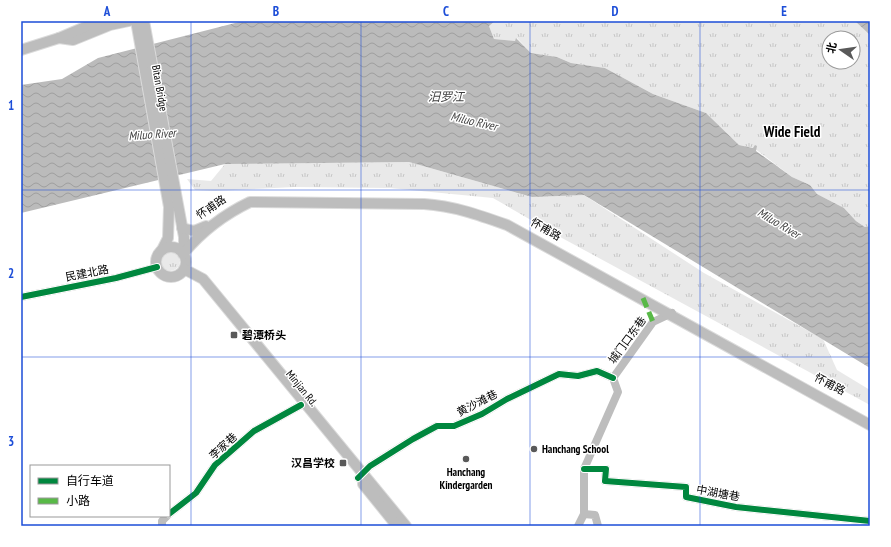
<svg xmlns="http://www.w3.org/2000/svg" width="891" height="547" font-family="'PT Sans Narrow','Noto Sans SC',sans-serif">
	<defs>
		<pattern id="grass-tufts" width="24" height="20" patternUnits="userSpaceOnUse"><rect width="24" height="20" fill="#e9e9e9"/><path d="M3 7l-1-3M5 7V3M7 7l1-3M15 17l-1-3M17 17v-4M19 17l1-3" fill="none" stroke="#c6c6c6"/></pattern>
		<pattern id="water-waves" width="16" height="10" patternUnits="userSpaceOnUse"><rect width="16" height="10" fill="#bbb"/><path d="M0 5q4-4 8 0t8 0" fill="none" stroke="#9f9f9f"/></pattern>
	</defs>
	<rect width="100%" height="100%" fill="#fff"/>
	<g fill="url(#grass-tufts)" fill-rule="evenodd">
		<path d="M 495,21 L 855,21 L 870,35 L 870,226 L 865,227 L 856,221 L 844,208 L 817,194 L 810,185 L 792,177 L 754,148 L 739,145 L 706,113 L 653,94 L 605,68 L 571,63 L 557,57 L 531,53 L 517,38 L 515,41 L 494,39 L 489,26 ZM 829,38 L 853,38 L 853,62 L 829,62 Z"/>
		<polygon points="409,162 532,197 584,195 704,273 823,339 837,370 870,390 870,405 562,238 493,198 390,188 294,187 214,191 195,190 187,179 211,181 225,164"/>
		<circle cx="170" cy="261" r="10"/>
	</g>
	<g fill="url(#water-waves)">
		<polygon points="243,21 495,21 489,26 494,39 515,41 516,38 531,53 557,57 571,63 605,68 653,94 706,113 739,145 753,148 755,145 757,146 756,151 792,177 810,185 817,194 844,208 856,221 865,227 870,226 870,368 584,195 532,197 409,162 225,164 21,213 21,85 62,79 98,58"/>
		<polygon points="855,21 870,21 870,35 856,22"/>
	</g>
	<g fill="none" stroke-linecap="round" stroke-linejoin="round">
		<defs>
			<g id="major">
				<polyline points="136,21 169,207 168,238 162,250"/>
				<polyline points="144,21 184,237 184,244 180,250"/>
				<polyline points="59,38 73,40 110,25 129,21"/>
				<polyline points="21,50 59,38 99,21"/>
				<polyline points="182,228 194,231 206,226"/>
				<circle cx="171" cy="262" r="15"/>
				<path d="M 183,254 C 202,231 223,215 250,202 L 424,204 C 454,206 479,215 507,225 L 870,425"/>
				<polyline points="184,269 203,279 406,526"/>
				<polyline points="363,484 397,526"/>
			</g>
		</defs>
		<use href="#major" stroke="#dbdbdb" stroke-width="12"/>
		<g stroke="#bdbdbd" stroke-width="8">
			<polyline points="21,297 116,278 157,267"/>
			<polyline points="584,469 606,469 605,481 686,487 686,497 736,507 870,521"/>
			<polyline points="358,478 370,466 413,439 437,426 454,426 482,414 507,399 559,374 578,376 597,371 613,378"/>
			<polyline points="169,514 196,493 215,465 254,431 301,405"/>
			<polyline points="584,514 595,515 598,526"/>
			<polyline points="162,526 162,521 167,516"/>
			<polyline points="578,526 584,514 584,469 618,392 613,378 653,322 672,313"/>
		</g>
		<use href="#major" stroke="#bdbdbd" stroke-width="10"/>
		<polyline stroke="#58b947" stroke-width="5" stroke-dasharray="10 5" stroke-linecap="butt" points="643,298 653,322"/>
		<defs>
			<g id="cycleway">
				<polyline points="21,297 116,278 157,267"/>
				<polyline points="584,469 606,469 605,481 686,487 686,497 736,507 870,521"/>
				<polyline points="358,478 370,466 413,439 437,426 454,426 482,414 507,399 559,374 578,376 597,371 613,378"/>
				<polyline points="169,514 196,493 215,465 254,431 301,405"/>
			</g>
		</defs>
		<use href="#cycleway" stroke="#fff" stroke-width="8"/>
		<use href="#cycleway" stroke="#00873e" stroke-width="6"/>
	</g>
	<path fill="none" stroke="#1d4ed8" stroke-width="1" stroke-opacity="0.55" d="M 191,21 L 191,526M 361,21 L 361,526M 530,21 L 530,526M 700,21 L 700,526M 21,190 L 870,190M 21,357 L 870,357"/>
	<g fill="#595959" stroke="#fff" stroke-width="1.5">
		<rect x="230" y="331" width="8" height="8" rx="2"/>
		<circle cx="534" cy="449" r="4"/>
		<circle cx="466" cy="459" r="4"/>
		<rect x="339" y="459" width="8" height="8" rx="2"/>
	</g>
	<g text-anchor="middle" dominant-baseline="central" stroke-width="3" stroke-linejoin="round" paint-order="stroke">
		<g font-size="11" fill="#000" stroke="#fff">
			<text transform="translate(160 88) rotate(80)">Bitan Bridge</text>
			<text transform="translate(211 207) rotate(-34)">怀甫路</text>
			<text transform="translate(546 229) rotate(30)">怀甫路</text>
			<text transform="translate(87 273) rotate(-11)">民建北路</text>
			<text transform="translate(627 340) rotate(-54)">城门口东巷</text>
			<text transform="translate(830 384) rotate(28)">怀甫路</text>
			<text transform="translate(302 388) rotate(51)">Minjian Rd.</text>
			<text transform="translate(477 403) rotate(-27)">黄沙滩巷</text>
			<text transform="translate(223 446) rotate(-42)">李家巷</text>
			<text transform="translate(718 493) rotate(10)">中湖塘巷</text>
		</g>
		<g font-size="11" font-weight="bold" fill="#000" stroke="#fff" text-anchor="start">
			<text x="242" y="335">碧潭桥头</text>
			<text x="542" y="449">Hanchang School</text>
			<text x="335" y="463" text-anchor="end">汉昌学校</text>
			<text x="466" y="472" text-anchor="middle">Hanchang<tspan x="466" dy="13">Kindergarden</tspan></text>
		</g>
		<g font-size="12" font-style="italic" fill="#3f3f3f" stroke="#fff">
			<text x="446" y="96">汨罗江</text>
			<text transform="translate(474 121) rotate(13)">Miluo River</text>
			<text transform="translate(152 134) rotate(-4)">Miluo River</text>
			<text transform="translate(779 223) rotate(31)">Miluo River</text>
		</g>
		<g font-size="15" font-weight="bold" fill="#000" stroke="#fff">
			<text x="792" y="131">Wide Field</text>
		</g>
	</g>
	<rect width="891" height="547" fill="none" stroke="#ffffff" stroke-width="44"/>
	<rect x="30" y="465" width="140" height="52" fill="#ffffff" stroke="#999999"/>
	<rect x="38" y="478" width="20" height="6" fill="#00873e" stroke="#999999"/>
	<text x="66" y="485" font-size="12" fill="#000000">自行车道</text>
	<rect x="38" y="498" width="20" height="6" fill="#58b947" stroke="#999999"/>
	<text x="66" y="505" font-size="12" fill="#000000">小路</text>
	<g transform="translate(841 50) rotate(283)"><circle r="19" fill="#ffffff" stroke="#999999"/>
	<path d="M0-3L7 15L0 10L-7 15Z" fill="#595959"/>
	<text y="-6" font-size="11" font-weight="bold" text-anchor="middle" fill="#000000">北</text>
	</g>
	<rect x="22" y="22" width="847" height="503" fill="none" stroke="#1d4ed8" stroke-width="1.5"/>
	<g font-size="13" text-anchor="middle" font-weight="bold" fill="#1d4ed8">
		<text x="107" y="16">A</text>
		<text x="276" y="16">B</text>
		<text x="446" y="16">C</text>
		<text x="615" y="16">D</text>
		<text x="784" y="16">E</text>
		<text x="11" y="110">1</text>
		<text x="11" y="278">2</text>
		<text x="11" y="446">3</text>
	</g>
</svg>
